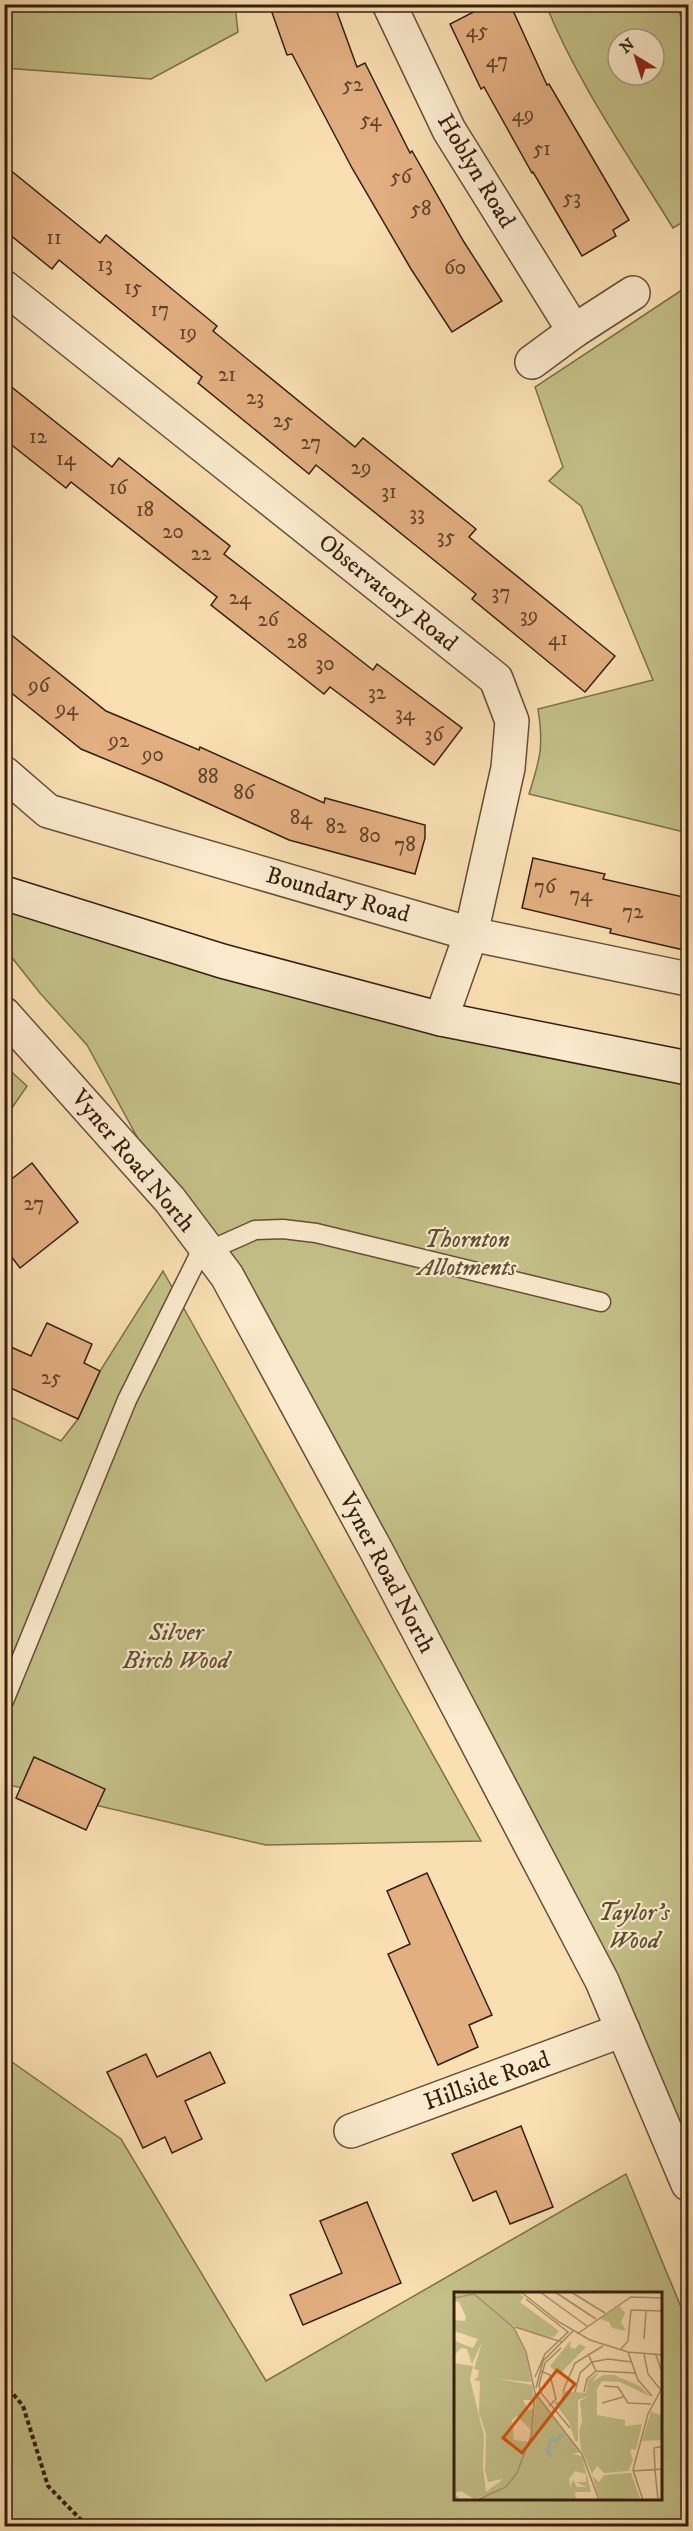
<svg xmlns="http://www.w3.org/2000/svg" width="693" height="2531" font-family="'IM FELL DW Pica',serif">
	<rect width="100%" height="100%" fill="#f9dfb2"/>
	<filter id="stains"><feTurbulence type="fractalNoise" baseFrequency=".00333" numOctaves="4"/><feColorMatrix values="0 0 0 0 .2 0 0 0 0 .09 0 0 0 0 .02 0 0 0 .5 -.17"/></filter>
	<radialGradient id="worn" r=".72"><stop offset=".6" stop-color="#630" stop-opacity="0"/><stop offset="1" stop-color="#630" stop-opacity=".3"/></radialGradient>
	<g fill="#c4c088" stroke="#7c704c" stroke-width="1.5" fill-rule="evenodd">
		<polygon points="4,5 235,5 238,32 151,79 5,68"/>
		<path d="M 546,5 L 675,5 L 688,29 L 688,219 L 673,228 C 629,156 578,84 546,5 ZM 618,39 L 654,39 L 654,75 L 618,75 Z"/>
		<path d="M 688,286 L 688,833 L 529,794 C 540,759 544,747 538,709 L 653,680 L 581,506 L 549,481 L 563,467 L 535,387 Z"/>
		<polygon points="5,893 688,1079 688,2205 623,2030 87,1045 40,993 5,949"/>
		<polygon points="5,1066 27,1086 5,1118"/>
		<polygon points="163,1271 481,1841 266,1845 5,1784 4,1414 61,1441 78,1419 100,1371"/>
		<path d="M 5,2057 L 121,2139 L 266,2381 L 626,2174 L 688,2324 L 688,2526 L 5,2526 ZM 456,2294 L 662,2294 L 662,2500 L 456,2500 Z"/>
	</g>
	<g fill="#e3af81" stroke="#351f10" stroke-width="1.5">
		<polygon points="269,4 334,4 357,67 365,63 410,153 412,151 464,242 502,301 452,332 411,269 352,168 292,54 287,55"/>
		<polygon points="489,4 510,4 547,85 549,84 629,220 613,230 616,236 582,256 533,172 532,173 484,87 481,89 450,24"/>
		<polygon points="4,165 100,243 106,235 217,326 213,331 355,447 363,438 476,529 469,537 615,656 585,692 472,599 476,594 316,465 309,474 253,428 198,383 202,377 59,260 52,269 4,230"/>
		<polygon points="4,381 112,467 119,458 230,546 224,554 373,670 377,664 462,728 434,765 330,687 324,694 211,605 217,597 71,482 66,488 4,439"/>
		<polygon points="4,629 106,711 199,750 200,747 324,803 325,798 425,825 425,838 415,874 289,840 163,783 81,749 4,687"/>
		<polygon points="533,858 605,874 603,879 688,898 688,951 610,933 611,929 522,908"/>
		<polygon points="32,1163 78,1222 20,1268 4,1247 4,1185"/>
		<polygon points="47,1323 92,1344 84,1363 100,1371 78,1419 4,1385 4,1344 31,1356"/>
		<polygon points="34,1757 105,1789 86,1830 16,1798"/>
		<polygon points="427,1873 492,2015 469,2025 478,2047 438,2065 388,1954 410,1944 387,1891"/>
		<polygon points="210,2052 225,2083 185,2101 202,2139 172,2153 165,2137 143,2148 107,2072 146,2054 157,2077"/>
		<polygon points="521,2126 553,2207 510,2224 496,2191 473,2201 452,2154"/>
		<polygon points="367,2202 401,2283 303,2325 290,2295 342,2273 320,2221"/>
	</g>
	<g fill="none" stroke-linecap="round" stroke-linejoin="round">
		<defs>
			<g id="service">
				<polyline points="208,1251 255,1230 283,1229 316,1233 601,1302"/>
				<polyline points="4,1701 127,1400 204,1245"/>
			</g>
			<g id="minor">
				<polyline points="389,4 449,130 574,331 532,362"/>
				<polyline points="4,287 496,679 512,721 508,768 471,934 441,1019"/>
				<polyline points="574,331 633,293"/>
				<polyline points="4,773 48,811 471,934 688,979"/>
				<polyline points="4,1014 170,1200 227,1276 377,1552 602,1981 688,2184"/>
				<polyline points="351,2131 623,2030"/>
			</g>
			<polyline id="secondary" points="4,893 222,961 441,1019 688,1068"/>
		</defs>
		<use href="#service" stroke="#664f38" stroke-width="21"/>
		<use href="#minor" stroke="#664f38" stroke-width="36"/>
		<use href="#secondary" stroke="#351f10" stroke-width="36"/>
		<polyline stroke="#351f10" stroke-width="4" stroke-dasharray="4.5 3" stroke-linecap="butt" points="4,2383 23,2406 48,2486 87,2526"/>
		<use href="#service" stroke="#fbeacd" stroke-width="18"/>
		<use href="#minor" stroke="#fbeacd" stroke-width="33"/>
		<use href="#secondary" stroke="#fbeacd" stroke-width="33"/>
	</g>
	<g text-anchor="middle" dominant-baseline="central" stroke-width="4.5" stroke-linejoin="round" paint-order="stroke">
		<g font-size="21" fill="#60432c">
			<text x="477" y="31">45</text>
			<text x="497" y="61">47</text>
			<text x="353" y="85">52</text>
			<text x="523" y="115">49</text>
			<text x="371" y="120">54</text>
			<text x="542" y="149">51</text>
			<text x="401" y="177">56</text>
			<text x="572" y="198">53</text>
			<text x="421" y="209">58</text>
			<text x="54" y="238">11</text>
			<text x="105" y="265">13</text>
			<text x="455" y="268">60</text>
			<text x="133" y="288">15</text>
			<text x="160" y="310">17</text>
			<text x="188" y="333">19</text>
			<text x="227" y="375">21</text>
			<text x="255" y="398">23</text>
			<text x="283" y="421">25</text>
			<text x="38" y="437">12</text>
			<text x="311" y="443">27</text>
			<text x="66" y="459">14</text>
			<text x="361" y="468">29</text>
			<text x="118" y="488">16</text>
			<text x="389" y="492">31</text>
			<text x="145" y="510">18</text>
			<text x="417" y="514">33</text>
			<text x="173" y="532">20</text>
			<text x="446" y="537">35</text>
			<text x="201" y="554">22</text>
			<text x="501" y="593">37</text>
			<text x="240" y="598">24</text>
			<text x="529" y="616">39</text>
			<text x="268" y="620">26</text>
			<text x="558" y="639">41</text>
			<text x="297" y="642">28</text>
			<text x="325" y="664">30</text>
			<text x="39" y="686">96</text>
			<text x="377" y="693">32</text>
			<text x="67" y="709">94</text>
			<text x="405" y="714">34</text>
			<text x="434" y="735">36</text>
			<text x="119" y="741">92</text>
			<text x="153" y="755">90</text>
			<text x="208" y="777">88</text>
			<text x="244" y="793">86</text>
			<text x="301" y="818">84</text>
			<text x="336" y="827">82</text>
			<text x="370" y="836">80</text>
			<text x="405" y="845">78</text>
			<text x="545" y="887">76</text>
			<text x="581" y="895">74</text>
			<text x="633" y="912">72</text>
			<text x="34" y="1204">27</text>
			<text x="51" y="1378">25</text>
		</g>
		<g font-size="24" fill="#351f10" stroke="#fbeacd">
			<text transform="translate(476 171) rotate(59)">Hoblyn Road</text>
			<text transform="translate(388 593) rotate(39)">Observatory Road</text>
			<text transform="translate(338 895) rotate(16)">Boundary Road</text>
			<text transform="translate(133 1161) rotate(50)">Vyner Road North</text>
			<text transform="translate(387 1573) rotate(62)">Vyner Road North</text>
			<text transform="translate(487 2081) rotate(-20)">Hillside Road</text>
		</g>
		<g font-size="24" font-style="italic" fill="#604f34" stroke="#fbeacd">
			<text x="467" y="1240">Thornton<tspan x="467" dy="28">Allotments</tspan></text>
			<text x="176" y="1633">Silver<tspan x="176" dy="28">Birch Wood</tspan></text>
			<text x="634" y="1913">Taylor's<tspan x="634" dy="28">Wood</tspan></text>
		</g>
	</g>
	<g transform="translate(454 2292)">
		<rect width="208" height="208" fill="#f9dfb2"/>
		<path d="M 3,0 L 64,0 L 70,5 L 66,10 L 105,39 L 100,45 L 86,44 L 58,33 L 72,62 L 77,90 L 44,87 L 78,93 L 80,108 L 69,108 L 74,118 L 80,116 L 77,138 L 63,124 L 58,128 L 60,148 L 74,150 L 77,144 L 83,102 L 126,160 L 118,162 L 128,164 L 137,200 L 121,200 L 122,208 L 26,208 L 32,203 L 20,207 L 7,199 L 1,201 L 6,208 L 0,208 L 0,71 L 19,74 L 16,87 L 30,144 L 29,174 L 32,200 L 49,187 L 34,190 L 31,179 L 32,142 L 25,121 L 26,89 L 20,88 L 24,85 L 25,78 L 20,77 L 28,50 L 18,72 L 13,57 L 7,56 L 0,64 L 0,45 L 3,50 L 19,56 L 24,47 L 0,39 L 0,28 L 11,29 L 12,25 L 5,10 L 0,9 ZM 121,179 L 132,182 L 132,190 L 122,190 L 133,195 L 123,195 L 119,188 L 116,195 L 115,187 ZM 166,14 L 171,21 L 167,30 L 172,39 L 158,36 L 155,30 L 146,27 ZM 117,48 L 116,55 L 121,57 L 125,52 L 132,55 L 105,83 L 96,74 ZM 146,79 L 138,90 L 149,83 L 160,83 L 186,94 L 197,105 L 166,90 L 148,89 L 143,97 L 143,123 L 171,128 L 171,134 L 188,132 L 182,158 L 176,157 L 179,168 L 174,179 L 150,181 L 143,174 L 138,182 L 127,157 L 125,140 L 128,128 L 126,109 L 136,103 L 124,108 L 124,149 L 121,149 L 115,130 L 100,110 L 106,110 L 109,99 L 132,101 L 134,88 ZM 197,119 L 208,124 L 208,148 L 188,149 ZM 177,181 L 186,206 L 146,208 L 138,184 L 145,190 L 150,183 Z" fill="#c4c088" fill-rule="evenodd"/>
		<path fill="none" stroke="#a4b9b9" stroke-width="3" d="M 98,165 L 93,159 L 97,147 L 102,149 L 108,142"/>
		<path fill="none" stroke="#ab9271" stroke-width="1.5" d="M 67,0 L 105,30 L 136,48 L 174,60 L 209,63M 86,0 L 133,34M 101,0 L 142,27M 117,0 L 151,21M 0,6 L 20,2 L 60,36 L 72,60 L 81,101 L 128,162 L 145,208M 72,7 L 114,40 L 91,62 L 81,85M 61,35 L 108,50M 123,42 L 177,5 L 209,6M 190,47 L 192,19M 107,56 L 91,71 L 85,93 L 87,101 L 116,136M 167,57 L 174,49 L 177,18 L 209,19M 174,60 L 184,88 L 198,104M 134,62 L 142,79M 190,62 L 194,82 L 206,97M 202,63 L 209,83M 87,79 L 96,83 L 102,107 L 95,114M 150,94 L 164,95 L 174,111 L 197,112M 82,96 L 89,69 L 119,39M 109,99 L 121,71 L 149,54M 121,100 L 126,81 L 138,70 L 154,67 L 178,70M 130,100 L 133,87 L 142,79 L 181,81M 148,111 L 169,105M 201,178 L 200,156 L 209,154M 201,178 L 204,208M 179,179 L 209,177M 23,208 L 52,195 L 63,181 L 77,144 L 81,102M 189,208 L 179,178 L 194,122 L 209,94"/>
		<path fill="#d6530c" fill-opacity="0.15" stroke="#d6530c" stroke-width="3" d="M 103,78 L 121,92 L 68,161 L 49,146 Z"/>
		<rect width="208" height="208" fill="none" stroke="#351f10" stroke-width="3"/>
	</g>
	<rect width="693" height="2531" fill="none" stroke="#f9dfb2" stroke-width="24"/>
	<rect x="6" y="6" width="681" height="2519" fill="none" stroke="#351f10" stroke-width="3"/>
	<rect x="12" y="12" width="669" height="2507" fill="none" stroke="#351f10" stroke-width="1.5"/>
	<g transform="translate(636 57) rotate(322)"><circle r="28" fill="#fbeacd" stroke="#ac9981" stroke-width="1.5"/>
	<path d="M0-4.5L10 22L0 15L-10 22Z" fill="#8f2418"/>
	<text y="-9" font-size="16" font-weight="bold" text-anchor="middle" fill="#351f10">N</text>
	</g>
	<rect width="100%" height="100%" filter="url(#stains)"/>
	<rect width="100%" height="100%" fill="url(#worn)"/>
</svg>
